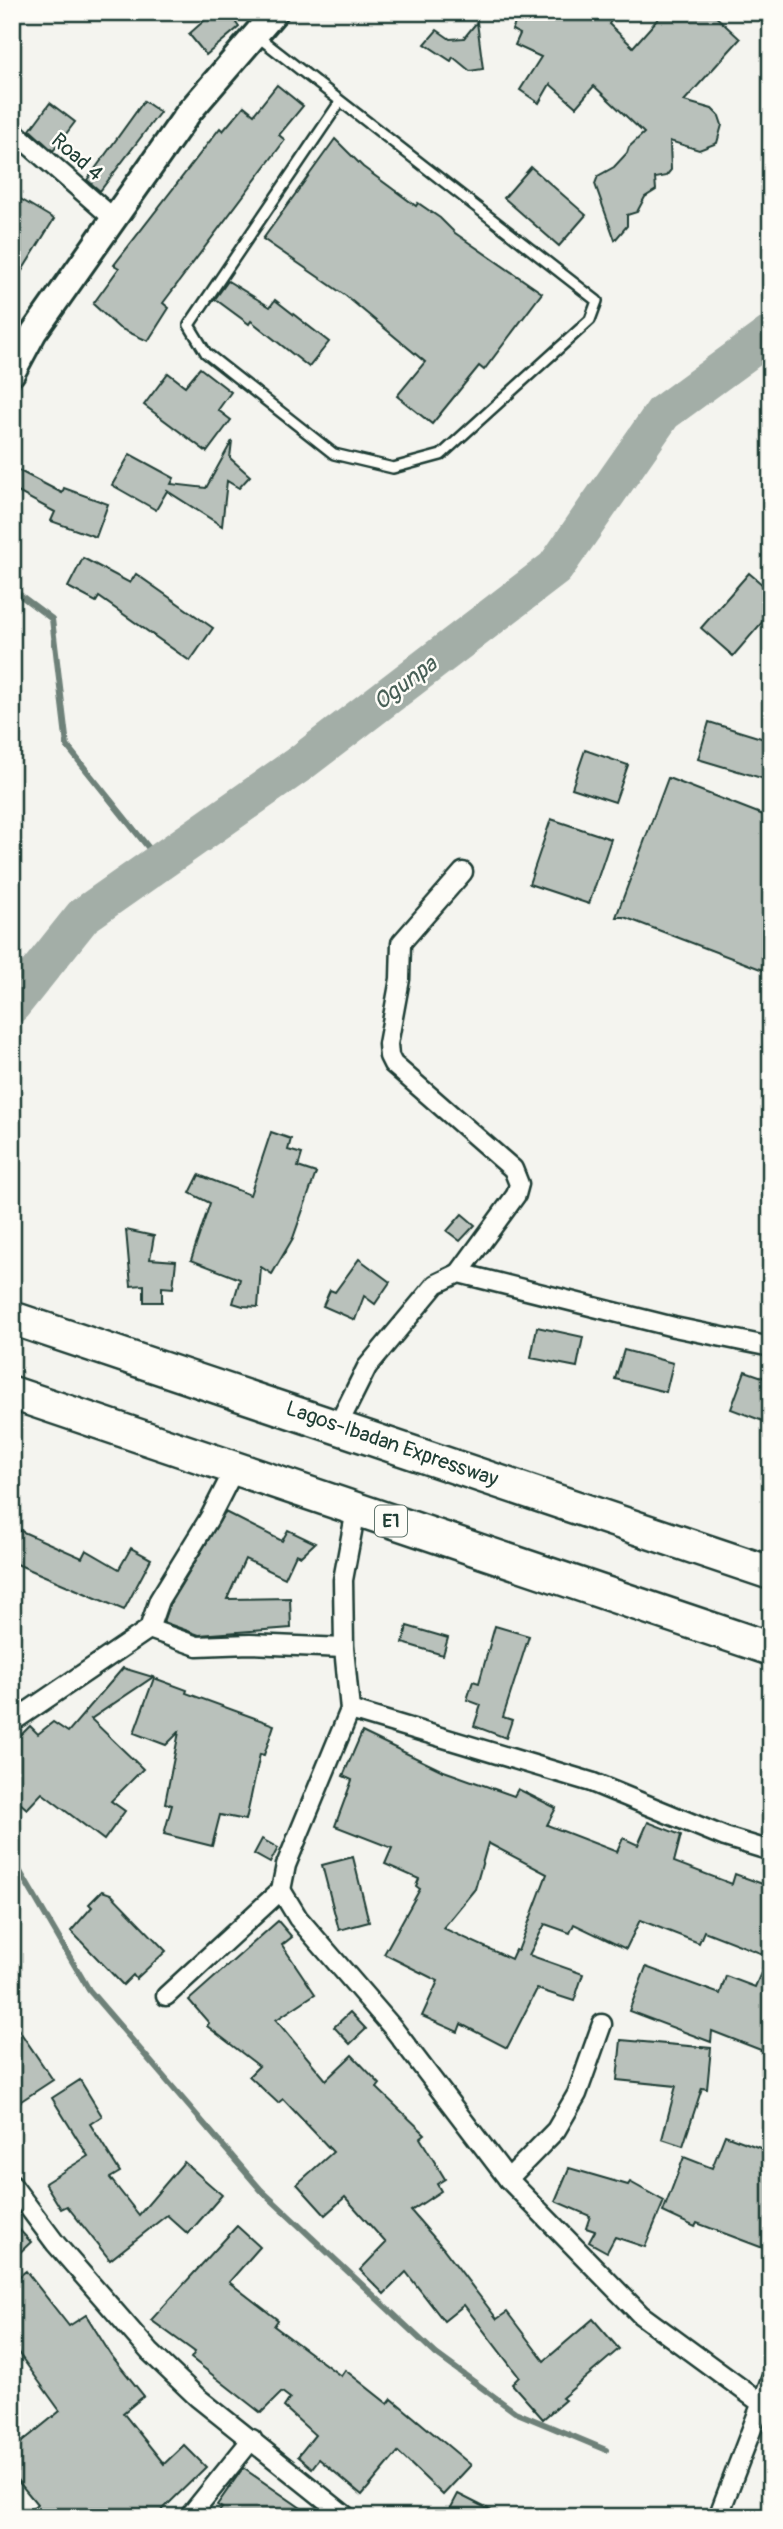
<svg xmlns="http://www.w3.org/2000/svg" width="783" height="2529" font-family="Pangolin,sans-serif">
	<rect width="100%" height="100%" fill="#f4f4ef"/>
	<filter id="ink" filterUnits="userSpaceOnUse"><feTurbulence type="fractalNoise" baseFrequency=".0143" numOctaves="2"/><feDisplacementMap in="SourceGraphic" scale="14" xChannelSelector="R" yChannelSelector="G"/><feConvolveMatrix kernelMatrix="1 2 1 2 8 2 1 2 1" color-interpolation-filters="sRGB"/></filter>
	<g filter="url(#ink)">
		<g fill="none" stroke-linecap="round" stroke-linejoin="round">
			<g stroke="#6e8179" stroke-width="6">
				<polyline points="12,589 52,619 67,746 160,862"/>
				<polyline points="12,1858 89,1990 261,2190 436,2354 515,2412 606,2450"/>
			</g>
			<polyline stroke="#a3aea7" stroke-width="38" points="12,1005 83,916 298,765 555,568 663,413 771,334"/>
		</g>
		<g fill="#b9c1bb" stroke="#1f3d34" stroke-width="2" fill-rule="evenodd">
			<polygon points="214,12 245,12 236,23 239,27 206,55 189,34"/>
			<polygon points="520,12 602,12 612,19 609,24 633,47 664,12 711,12 740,39 684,101 712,109 719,116 722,125 717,143 699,150 670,141 671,170 666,176 655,178 656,190 645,197 637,212 627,215 627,226 615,240 595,184 598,176 614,167 627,153 629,147 644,133 594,86 576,107 550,84 539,103 520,90 541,57 515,45 520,34 512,30"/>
			<polygon points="477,22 483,69 470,71 453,57 451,61 425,44 437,30 450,39 464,38"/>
			<polygon points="277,85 303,106 279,135 285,140 163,303 169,308 148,341 119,328 93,304 119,268 114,265 220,128 223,131 244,106 254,114"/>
			<polygon points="144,101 160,112 100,191 87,180"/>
			<polygon points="50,103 75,122 53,151 30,130"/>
			<polygon points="335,139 363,167 416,206 418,203 440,218 455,233 542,293 484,370 479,366 432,424 397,396 425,362 346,296 263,239"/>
			<polygon points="531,167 586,215 559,246 504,198"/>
			<polygon points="12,194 54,219 12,287"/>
			<polygon points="228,281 270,307 275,300 329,342 309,367 251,321 249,324 215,299"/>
			<polygon points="200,368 231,392 218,410 231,420 207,452 144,405 168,373 185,386"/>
			<polygon points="232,441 230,458 250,476 239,488 227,481 222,526 167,491 156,510 112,485 130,454 174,478 171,484 206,488"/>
			<polygon points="12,467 62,493 64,488 108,504 96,537 51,521 55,512 12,489"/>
			<polygon points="83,558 130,583 136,574 213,628 190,661 99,597 96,602 68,587"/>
			<polygon points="749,573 771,592 771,612 733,656 701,628"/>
			<polygon points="709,722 771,741 771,781 698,759"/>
			<polygon points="585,750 628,765 615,802 572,788"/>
			<polygon points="668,778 771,818 771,973 624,917 616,917"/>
			<polygon points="551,819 611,839 589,904 529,884"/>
			<polygon points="271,1132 291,1139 288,1150 302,1154 298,1167 316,1173 293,1238 272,1274 261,1267 258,1307 243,1306 233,1303 240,1279 191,1260 210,1203 190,1193 199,1175 250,1195"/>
			<polygon points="462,1214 475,1225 460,1241 447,1231"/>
			<polygon points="126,1230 154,1236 150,1259 176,1261 173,1288 162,1287 162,1302 144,1302 144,1285 131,1286"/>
			<polygon points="359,1259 390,1282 375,1304 364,1296 355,1320 323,1306 330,1290 335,1292"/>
			<polygon points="537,1327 583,1337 577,1367 531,1358"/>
			<polygon points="624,1350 673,1363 666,1392 615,1379"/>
			<polygon points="745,1371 771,1380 771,1424 731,1409"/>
			<polygon points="225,1512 282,1541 288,1530 315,1543 301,1556 296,1554 285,1578 245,1559 227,1599 290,1598 291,1628 199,1635 163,1622 169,1605"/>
			<polygon points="12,1527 82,1558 86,1550 119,1569 131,1548 151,1559 124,1610 12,1562"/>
			<polygon points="407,1626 448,1638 443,1655 403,1643"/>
			<polygon points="495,1626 529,1636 503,1717 512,1720 506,1738 474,1726 481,1705 467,1700 473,1681 479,1683"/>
			<polygon points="123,1668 153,1677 91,1719 143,1769 111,1801 125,1811 104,1840 42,1793 27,1809 12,1796 12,1744 30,1726 38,1734 53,1722 68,1732"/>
			<polygon points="154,1678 187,1690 186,1693 274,1725 264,1755 260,1754 246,1820 220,1815 212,1846 164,1834 172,1805 165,1803 179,1732 166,1745 134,1733"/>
			<path d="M 362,1732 L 441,1770 L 514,1796 L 518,1789 L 556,1808 L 547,1825 L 617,1852 L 623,1838 L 638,1845 L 648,1822 L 681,1835 L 674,1862 L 732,1884 L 735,1874 L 771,1887 L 771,2054 L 712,2031 L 711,2042 L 629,2011 L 646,1967 L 720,1994 L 726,1976 L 755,1987 L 768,1956 L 704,1931 L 699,1943 L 640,1920 L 626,1949 L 574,1924 L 570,1933 L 545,1924 L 529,1955 L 583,1974 L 574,2001 L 537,1989 L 507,2048 L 461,2024 L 458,2032 L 422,2016 L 438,1981 L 384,1954 L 420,1889 L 416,1886 L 419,1879 L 385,1864 L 392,1848 L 335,1826 L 352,1780 L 343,1776 ZM 488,1843 L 547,1874 L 518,1951 L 515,1950 L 511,1959 L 443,1928 L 475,1889 Z"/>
			<polygon points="262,1839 278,1848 270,1863 254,1854"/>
			<polygon points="353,1857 369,1922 339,1930 322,1865"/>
			<polygon points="102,1891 111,1894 166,1951 136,1979 133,1975 123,1985 71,1931 92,1907 89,1904"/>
			<polygon points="278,1921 292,1937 282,1945 315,1994 276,2020 326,2080 352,2055 380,2084 377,2088 425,2134 420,2138 445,2179 437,2184 441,2191 411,2211 443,2248 497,2319 507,2312 544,2361 593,2319 619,2349 562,2398 565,2400 543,2419 512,2384 519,2377 464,2305 444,2321 406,2272 384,2294 360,2270 386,2243 345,2197 325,2215 297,2184 333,2152 283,2099 278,2103 249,2076 259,2066 207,2026 209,2023 189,2000"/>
			<polygon points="350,2012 366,2029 350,2044 334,2027"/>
			<polygon points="12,2020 53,2080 12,2107"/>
			<polygon points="621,2040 711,2048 707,2089 702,2088 683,2146 662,2139 676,2086 617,2080"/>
			<polygon points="80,2080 102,2116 90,2124 120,2172 110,2178 139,2215 184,2162 222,2195 188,2234 167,2215 110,2260 67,2206 61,2209 45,2183 88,2156 52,2098"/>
			<polygon points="725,2135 771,2152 771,2251 697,2223 695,2227 663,2212 684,2157 712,2168"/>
			<polygon points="569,2168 628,2185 630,2182 664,2201 645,2247 615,2237 607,2252 589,2242 595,2231 586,2228 590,2216 555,2201"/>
			<polygon points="12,2222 31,2242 12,2260"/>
			<polygon points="237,2226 260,2247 229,2282 278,2320 274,2326 341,2376 345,2370 388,2404 392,2399 471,2465 443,2495 398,2452 362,2495 319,2459 312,2468 298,2456 315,2435 284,2407 290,2398 282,2392 261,2413 191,2358 195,2352 151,2320"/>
			<polygon points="26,2271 69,2326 86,2315 111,2355 144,2396 123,2413 164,2464 184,2445 206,2467 155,2517 22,2517 37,2504 12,2474 12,2450 60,2411 12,2344 12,2282"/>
			<polygon points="243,2468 314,2517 214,2517 222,2508 217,2505"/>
			<polygon points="458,2494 504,2517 446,2517"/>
		</g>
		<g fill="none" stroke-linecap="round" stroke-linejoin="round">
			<defs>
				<polyline id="lane" points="257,36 597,301 590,320 441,455 393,468 334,454 206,353 189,325 340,102"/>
				<g id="street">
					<polyline points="12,130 113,218"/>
					<polyline points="459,1273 516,1195 519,1184 513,1169 393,1064 389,1056 388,1044 400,979 401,943 463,872"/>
					<polyline points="338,1425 367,1367 436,1284 459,1273 674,1327 771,1347"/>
					<polyline points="149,1629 197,1646 250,1644 344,1648"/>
					<polyline points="350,1710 591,1782 725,1837 771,1851"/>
					<polyline points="12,1722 149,1629 159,1600 210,1517 235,1468"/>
					<polyline points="281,1890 298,1918 393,2028 508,2179 641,2315 761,2403"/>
					<polyline points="166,1996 281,1890 286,1865 350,1710 344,1648 343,1580 356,1510"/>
					<polyline points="508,2179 556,2130 577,2094 602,2024"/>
					<polyline points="12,2185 56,2244 150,2352 197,2397 347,2517"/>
					<polyline points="189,2517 252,2439"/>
					<polyline points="718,2517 771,2379"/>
				</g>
				<polyline id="secondary" points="12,373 34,332 189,112 275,12"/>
				<g id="highway">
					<polyline points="12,1318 771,1573"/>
					<polyline points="12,1393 771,1649"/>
				</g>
			</defs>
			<use href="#lane" stroke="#1f3d34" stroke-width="14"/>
			<use href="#street" stroke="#1f3d34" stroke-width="23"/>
			<use href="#secondary" stroke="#1f3d34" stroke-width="30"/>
			<use href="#highway" stroke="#1f3d34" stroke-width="37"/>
			<use href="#lane" stroke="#fdfcf7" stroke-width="9"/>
			<use href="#street" stroke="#fdfcf7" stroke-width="18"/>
			<use href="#secondary" stroke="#fdfcf7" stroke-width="24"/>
			<use href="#highway" stroke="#fdfcf7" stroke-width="32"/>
		</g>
	</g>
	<g text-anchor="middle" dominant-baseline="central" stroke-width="5" stroke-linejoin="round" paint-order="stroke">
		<rect fill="#fdfcf7" stroke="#62766e" stroke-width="2" x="375" y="1505.5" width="32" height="31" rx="5"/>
		<g font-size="19" font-weight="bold" fill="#1f3d34">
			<text x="391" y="1521">E1</text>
		</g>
		<g font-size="21" fill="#1f3d34" stroke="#fdfcf7">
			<text transform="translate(77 157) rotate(41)">Road 4</text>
			<text transform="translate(392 1444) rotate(19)">Lagos-Ibadan Expressway</text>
		</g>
		<g font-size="23" font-style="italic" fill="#475f56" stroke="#fdfcf7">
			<text transform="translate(405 683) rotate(-37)">Ogunpa</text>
		</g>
	</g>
	<rect width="783" height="2529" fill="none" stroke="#fdfcf7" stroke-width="42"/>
	<rect x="21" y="21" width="741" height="2487" fill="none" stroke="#1f3d34" stroke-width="2.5" filter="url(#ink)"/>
</svg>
